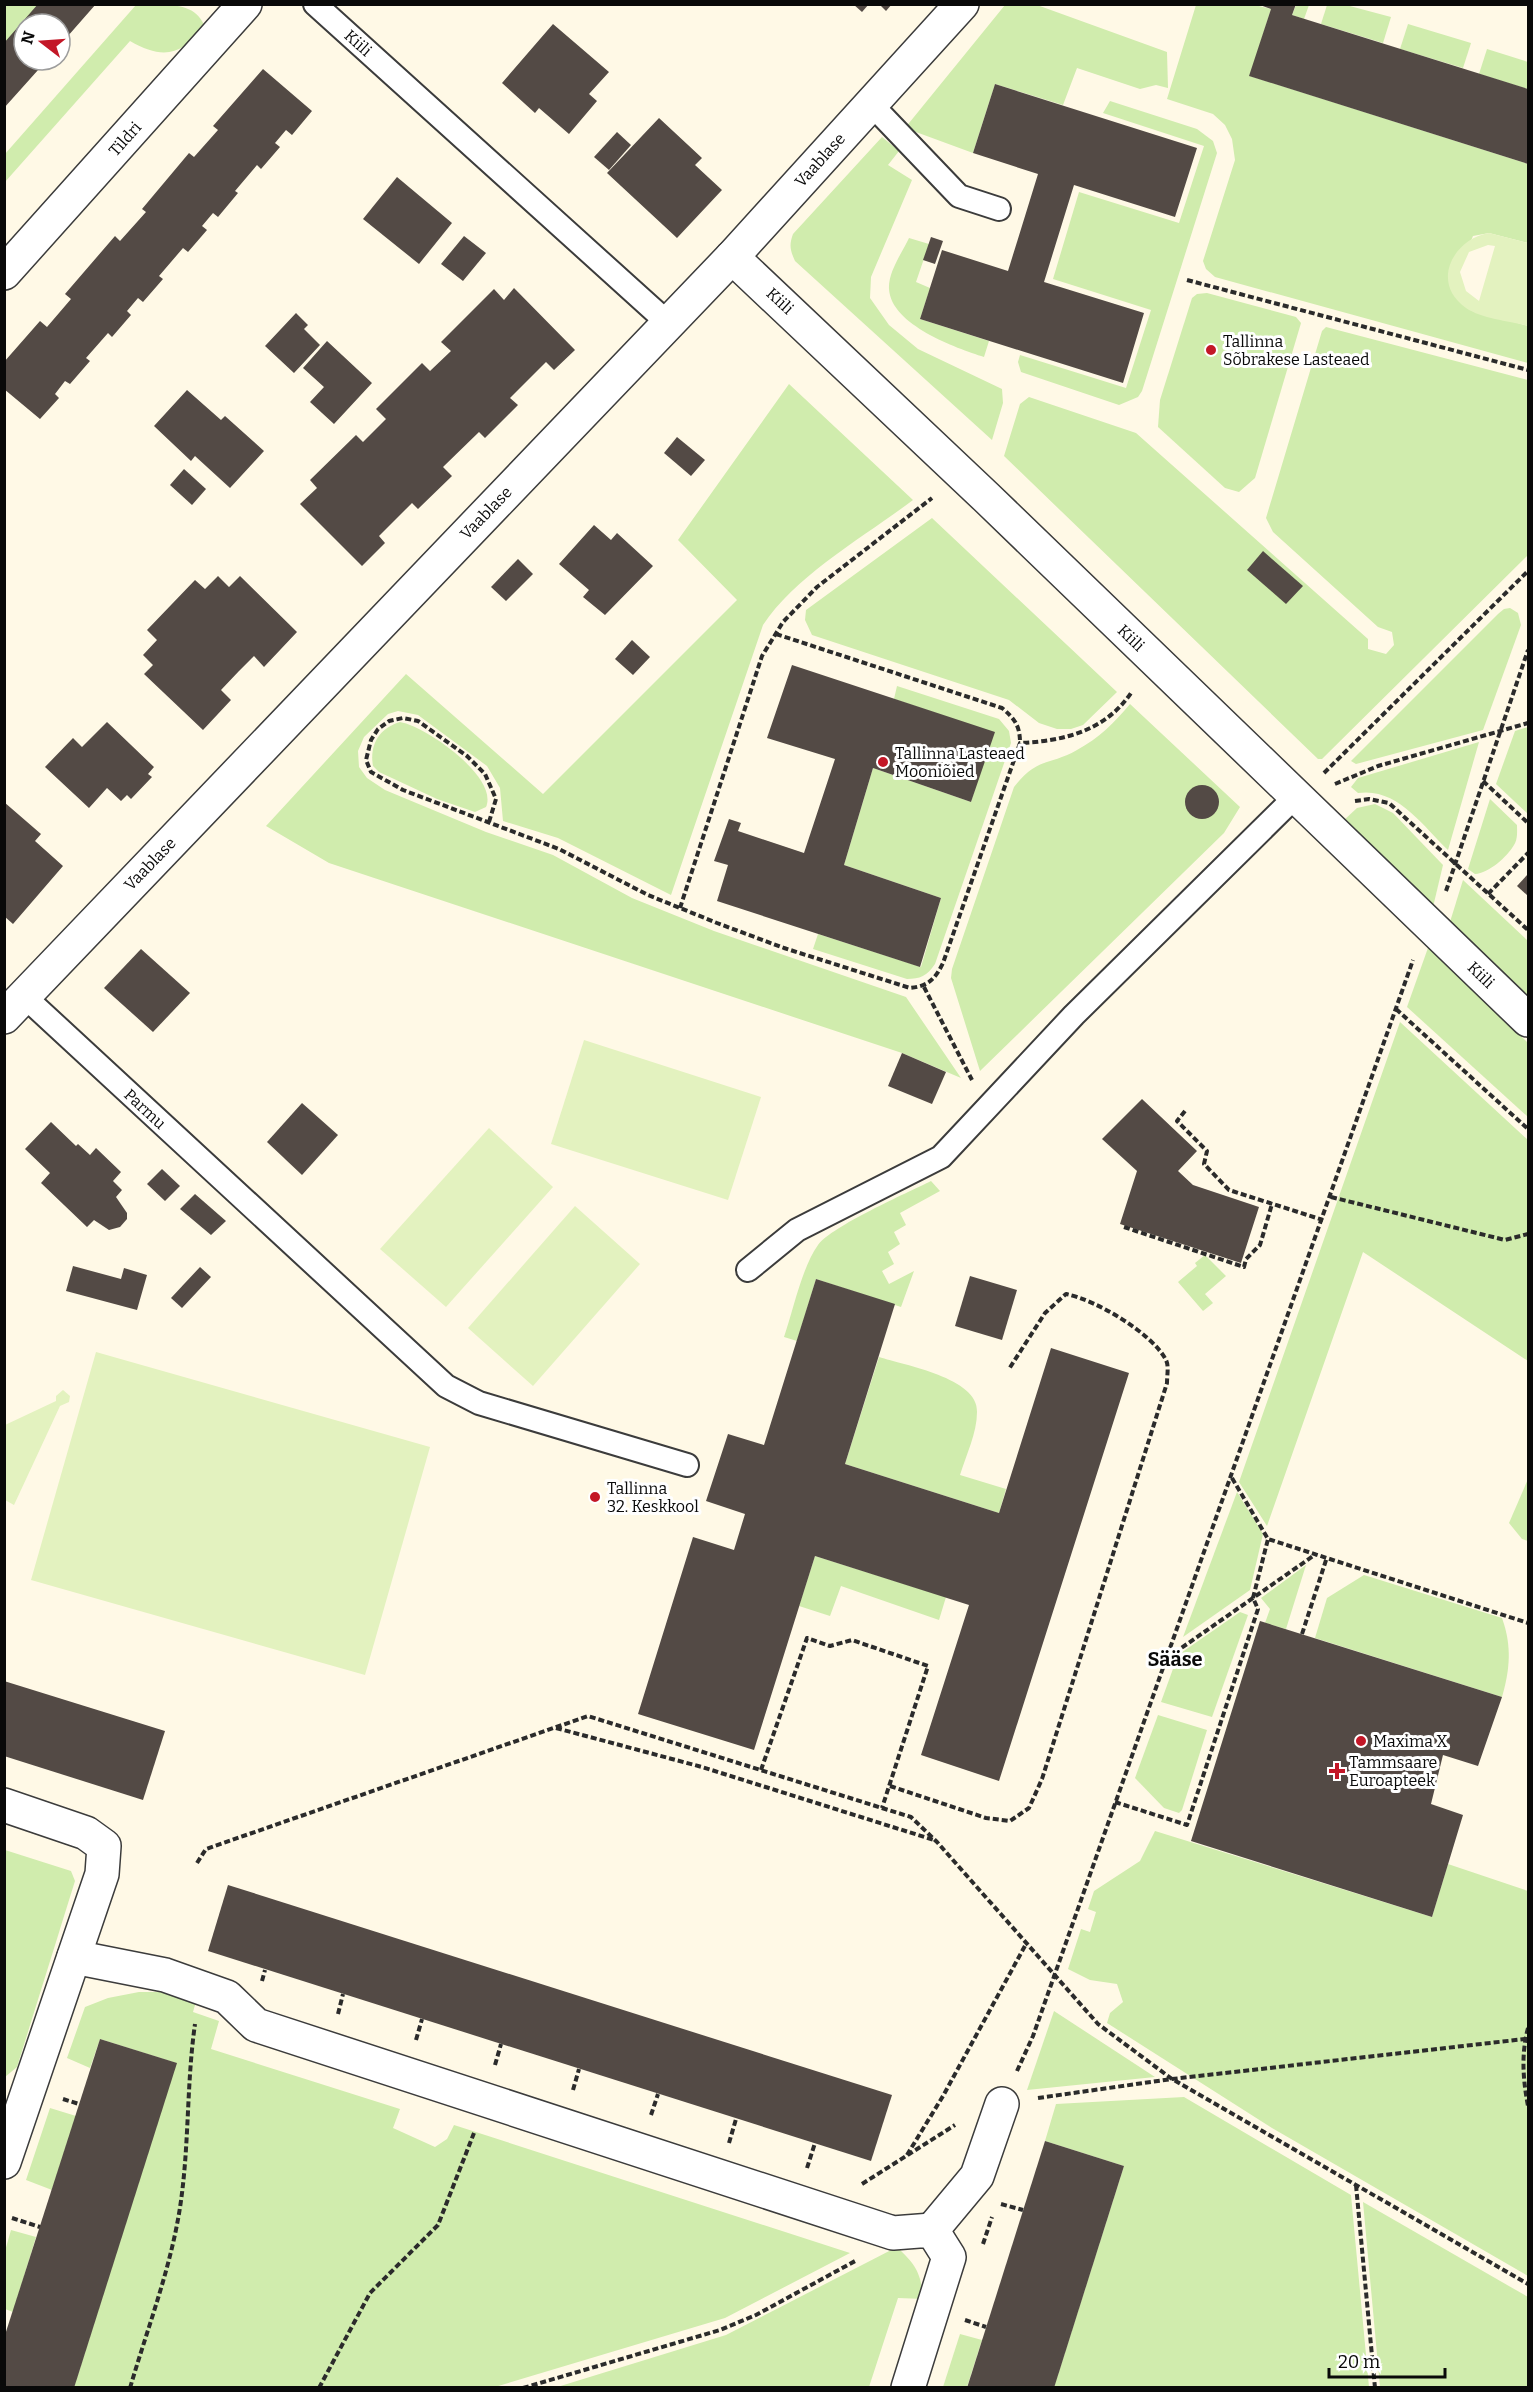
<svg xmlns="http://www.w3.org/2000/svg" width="1533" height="2392" font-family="Bitter,serif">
	<rect width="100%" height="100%" fill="#fff9e6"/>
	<g fill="#d0ecad">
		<polygon points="5,5 38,5 5,43"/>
		<path d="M 136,5 C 160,5 194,0 204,25 C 182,56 163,60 130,41 L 5,182 L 5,154 Z"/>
		<polygon points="1005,5 1037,5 1167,52 1168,88 1156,85 1140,89 1077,68 1063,105 995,84 973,153 905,128"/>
		<polygon points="1196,5 1255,5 1271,9 1250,76 1528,164 1528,243 1489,233 1473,236 1451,287 1467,308 1528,326 1528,363 1215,277 1206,269 1203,261 1235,160 1232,139 1225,125 1213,114 1167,99"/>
		<polygon points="1296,5 1309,5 1304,19 1292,15"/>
		<polygon points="1327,5 1346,5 1391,17 1383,43 1321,24"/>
		<polygon points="1408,24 1471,43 1463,68 1400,49"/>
		<polygon points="1487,49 1528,62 1528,89 1479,74"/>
		<polygon points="1110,101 1197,129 1213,141 1217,153 1142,391 1138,397 1119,405 1021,372 1018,362 1020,355 1126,388 1151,310 1053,279 1079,192 1179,223 1204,146 1103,113"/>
		<path d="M 882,137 L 899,151 L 888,165 L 912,180 L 871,277 L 870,298 L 889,325 L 918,349 L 1002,389 L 1003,403 L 992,440 L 795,261 C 790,250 789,245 793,234 Z"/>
		<path d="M 909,238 L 929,244 L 916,282 L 930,288 L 920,319 L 989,341 L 984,357 C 956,348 891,325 889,289 C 888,272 902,253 909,238 Z"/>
		<polygon points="1207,293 1296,317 1301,323 1255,478 1239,492 1225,488 1158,427 1160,400 1192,298 1197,294"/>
		<polygon points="1326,327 1528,380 1528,555 1322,759 1318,759 1004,456 1020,404 1029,397 1136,433 1368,639 1368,649 1386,654 1394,645 1392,632 1378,627 1273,532 1266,518 1322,331"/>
		<path d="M 789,384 L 913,500 C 864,537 796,575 763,625 L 671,895 L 558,838 L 503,821 L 500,788 L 487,766 L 418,715 L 398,711 L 388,714 L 364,737 L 358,751 L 359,767 L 367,778 L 385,790 L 486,832 L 553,855 L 632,898 L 714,931 L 906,997 L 961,1078 L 902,1053 L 329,863 L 266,826 L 406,674 L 543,794 L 737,600 L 678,540 Z"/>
		<polygon points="932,518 1117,692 1083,725 1071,729 1057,729 1039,723 1009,700 812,635 805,620 806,610"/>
		<polygon points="1510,608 1518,613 1521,625 1483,730 1356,764 1351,761 1498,614 1504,609"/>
		<path d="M 897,686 L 999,719 L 1009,731 L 1011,743 L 935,964 C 927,976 920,979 907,979 L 813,949 L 818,934 L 921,967 L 941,898 L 844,865 L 873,768 L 971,802 L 992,732 L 894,699 Z"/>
		<path d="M 1130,704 L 1240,807 L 1224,833 L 980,1071 L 951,978 L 952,969 L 1014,787 C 1037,757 1049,766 1077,750 C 1099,738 1114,723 1130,704 Z"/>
		<path d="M 400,722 C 425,726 499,777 486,807 L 475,812 L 437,799 L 379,772 L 373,766 C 369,744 380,728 400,722 Z"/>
		<polygon points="1528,727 1528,814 1496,784 1515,731"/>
		<path d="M 1479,742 L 1448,850 C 1423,826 1397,787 1358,793 L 1351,787 L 1358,778 Z"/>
		<path d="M 1490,799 L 1517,825 C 1517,831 1518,839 1514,845 C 1507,857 1489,873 1475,874 L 1468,869 Z"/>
		<polygon points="1375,804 1393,813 1443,865 1433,907 1342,822 1357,808"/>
		<polygon points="1463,880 1528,941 1528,1001 1449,925"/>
		<polygon points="1429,945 1528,1043 1528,1117 1407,1007"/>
		<polygon points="1400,1022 1528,1140 1528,1361 1363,1252 1267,1526 1239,1482"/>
		<path d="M 931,1181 L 940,1191 L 900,1213 L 906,1225 L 894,1232 L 900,1244 L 888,1252 L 894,1264 L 882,1271 L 889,1284 L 914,1271 L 901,1307 L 816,1279 L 797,1341 L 784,1337 C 793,1311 802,1267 818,1245 C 832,1226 907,1193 931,1181 Z"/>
		<polygon points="1205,1255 1226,1276 1205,1294 1213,1303 1203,1311 1178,1282 1197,1266 1195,1263"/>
		<path d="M 879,1357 C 904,1365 979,1378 977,1412 C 977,1433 966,1455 960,1475 L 1006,1489 L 999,1513 L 845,1464 Z"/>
		<polygon points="1528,1479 1528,1541 1522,1539 1509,1523"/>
		<polygon points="1237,1492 1263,1534 1250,1590 1183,1637"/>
		<polygon points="815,1556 946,1597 939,1620 841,1586 830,1616 799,1606"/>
		<polygon points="1306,1565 1286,1629 1265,1623 1270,1609 1261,1598"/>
		<path d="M 1364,1575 L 1502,1618 C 1512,1646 1510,1669 1502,1697 L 1315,1638 L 1327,1598 Z"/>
		<polygon points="1240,1612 1248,1615 1212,1717 1161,1702 1178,1655"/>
		<polygon points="1158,1715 1207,1730 1182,1810 1179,1813 1164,1808 1135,1778"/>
		<polygon points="1155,1831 1432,1917 1448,1864 1528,1891 1528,2276 1272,2128 1107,2023 1110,2013 1123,2002 1117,1984 1090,1980 1068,1969 1081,1929 1090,1932 1096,1912 1088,1909 1094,1891 1140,1861"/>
		<polygon points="5,1850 71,1871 75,1881 17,2067 5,2077"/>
		<polygon points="139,1992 169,1992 197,1998 193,2012 219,2021 211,2049 400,2109 393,2128 435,2147 447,2139 454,2125 850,2253 725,2318 495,2387 74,2387 176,2063 100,2039 90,2068 67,2058 85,2007 108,1998"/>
		<polygon points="1054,2011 1155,2077 1027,2090"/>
		<polygon points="1184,2097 1351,2195 1369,2387 1054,2387 1124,2166 1045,2141 1056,2104"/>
		<polygon points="50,2108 76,2116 52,2190 26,2180"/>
		<polygon points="1363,2202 1528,2297 1528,2387 1380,2387"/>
		<polygon points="11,2230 36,2237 13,2312 5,2309 5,2251"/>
		<path d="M 897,2247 C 917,2266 920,2272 924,2299 L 898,2298 L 869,2387 L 554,2388 L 726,2335 Z"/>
		<polygon points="960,2334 982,2340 967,2387 943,2387"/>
	</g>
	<g fill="#e3f2bf" fill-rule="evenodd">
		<path d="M 1489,233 L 1528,243 L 1528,326 C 1510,321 1482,319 1466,308 C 1430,283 1453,239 1489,233 ZM 1488,245 L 1495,246 L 1479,301 L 1466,291 L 1460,272 L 1469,252 Z"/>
		<polygon points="584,1040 761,1097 728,1200 551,1144"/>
		<polygon points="489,1128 553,1187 446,1307 380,1249"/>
		<polygon points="575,1206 640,1264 533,1386 468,1328"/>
		<polygon points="96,1352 430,1447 365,1675 31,1580"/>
		<polygon points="63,1390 70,1396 69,1402 60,1406 14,1505 5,1500 5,1425 56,1401 56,1396"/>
	</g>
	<g fill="#534a45">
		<polygon points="38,4 96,4 60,45 60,24 24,24 24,60 47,60 4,108 4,43"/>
		<polygon points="853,4 869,4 862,12"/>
		<polygon points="879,4 892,4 886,11"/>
		<polygon points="1257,4 1296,4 1292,15 1528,89 1528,164 1249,76 1271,9"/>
		<polygon points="553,24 609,72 589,94 597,101 569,134 539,108 535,113 502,83"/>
		<polygon points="263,69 312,111 292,135 286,130 275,143 280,147 261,169 257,165 235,191 238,193 218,217 213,213 202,226 207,230 188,252 183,248 159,276 163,279 143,302 138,298 127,311 131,315 112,337 108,333 86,358 90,361 70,384 65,381 55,394 59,398 40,419 4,389 4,362 40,321 47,327 71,299 65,294 115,236 120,241 146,212 142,209 189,153 194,157 218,130 213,126"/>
		<polygon points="995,84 1197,148 1175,217 1074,185 1044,282 1144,313 1123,383 920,319 942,250 1008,271 1038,174 973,153"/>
		<polygon points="659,118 702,158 695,165 722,190 677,238 607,173"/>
		<polygon points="617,132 631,145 609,170 594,157"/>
		<polygon points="397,177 452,223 419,264 363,219"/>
		<polygon points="464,236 486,253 463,281 441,264"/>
		<polygon points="931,237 943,241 935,264 923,260"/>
		<polygon points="514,288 575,350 554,370 546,362 510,398 518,405 485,438 479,432 443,467 452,476 418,509 412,503 379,536 385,543 362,566 300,504 317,488 310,480 356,435 363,442 386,419 376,409 422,363 430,371 451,351 441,342 494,289 504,300"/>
		<polygon points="296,313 308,325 304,329 320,345 294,373 265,346"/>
		<polygon points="327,341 372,383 334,424 310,402 324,387 303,368"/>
		<polygon points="187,390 221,420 225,416 264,451 230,488 195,456 191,461 154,426"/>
		<polygon points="677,437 705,460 691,476 664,453"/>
		<polygon points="184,469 206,489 192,505 170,485"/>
		<polygon points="594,525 611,540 617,533 653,566 605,615 583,597 589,590 559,564"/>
		<polygon points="1263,551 1303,586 1286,604 1247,570"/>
		<polygon points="518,559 533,574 506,601 491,587"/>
		<polygon points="218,576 229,587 240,576 297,632 264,667 254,656 239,671 221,690 231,700 203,730 144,674 153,665 143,655 157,640 147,630 195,580 205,589"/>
		<polygon points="632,640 650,657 633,675 615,659"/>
		<polygon points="792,665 995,732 971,802 873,768 844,865 941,898 920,967 717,901 728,865 714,861 729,819 741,823 738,831 804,853 835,759 767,738"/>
		<polygon points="107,722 154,767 148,774 152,777 131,799 127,795 121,801 107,788 89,808 45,767 73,738 82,747"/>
		<circle cx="1202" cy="802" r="17"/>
		<polygon points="4,802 41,834 35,841 63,866 13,924 4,916"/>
		<polygon points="1528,874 1528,896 1517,886"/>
		<polygon points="141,949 190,993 153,1032 104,988"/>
		<polygon points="902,1053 946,1072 932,1104 888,1086"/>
		<polygon points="1142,1099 1197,1151 1178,1171 1193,1185 1259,1207 1241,1263 1120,1224 1137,1171 1102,1139"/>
		<polygon points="302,1103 338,1135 302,1175 267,1142"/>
		<polygon points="51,1122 76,1146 78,1144 90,1155 96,1148 121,1172 113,1181 122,1190 116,1197 127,1213 127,1219 120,1227 109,1230 94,1220 87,1227 41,1183 50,1173 25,1149"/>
		<polygon points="162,1169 180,1186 165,1201 147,1184"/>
		<polygon points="195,1194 226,1221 211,1235 180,1209"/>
		<polygon points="73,1266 121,1279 124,1268 147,1275 137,1310 66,1291"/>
		<polygon points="200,1267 211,1277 182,1308 171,1298"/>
		<polygon points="970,1276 1017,1290 1002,1340 955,1326"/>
		<polygon points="816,1279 895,1304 845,1464 999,1513 1051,1348 1129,1373 999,1781 921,1755 969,1605 815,1556 754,1750 638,1714 693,1537 734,1550 745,1514 706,1501 728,1434 764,1445"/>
		<polygon points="1260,1621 1502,1697 1478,1766 1443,1755 1431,1804 1463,1815 1432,1917 1191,1841"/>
		<polygon points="4,1681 165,1731 143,1800 4,1756"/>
		<polygon points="228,1885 892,2095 871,2161 208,1951"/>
		<polygon points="100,2039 177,2063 74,2388 4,2388 4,2338"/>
		<polygon points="1045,2141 1124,2166 1054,2388 967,2388"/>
	</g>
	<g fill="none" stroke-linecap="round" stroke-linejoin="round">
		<defs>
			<g id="lane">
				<polyline points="315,4 668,323"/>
				<polyline points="871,104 959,196 999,209"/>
				<polyline points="24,996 446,1386 479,1403 687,1465"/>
				<polyline points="748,1270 797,1230 941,1157 1074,1015 1295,797"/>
			</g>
			<g id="street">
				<polyline points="732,257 986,497 1528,1020"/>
				<polyline points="4,273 245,4"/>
				<polyline points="4,1017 732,257 962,4"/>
				<polyline points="4,1805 86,1833 104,1846 102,1874 4,2162"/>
				<polyline points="74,1957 165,1975 227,1997 256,2025 893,2233 932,2230 949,2257 908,2388"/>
				<polyline points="932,2230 977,2176 1002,2104"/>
			</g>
		</defs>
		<use href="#lane" stroke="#3c3c3c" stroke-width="26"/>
		<use href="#street" stroke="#3c3c3c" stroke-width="36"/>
		<g stroke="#2b2b2b" stroke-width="4" stroke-dasharray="6 3" stroke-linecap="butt">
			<polyline points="1187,280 1528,370"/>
			<path d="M 776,634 L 1002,708 C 1015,719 1020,726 1020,743"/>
			<polyline points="1324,773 1528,571"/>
			<polyline points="1483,781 1528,823"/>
			<polyline points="1335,784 1378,766 1528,723"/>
			<polyline points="1355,801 1369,799 1389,803 1528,930"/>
			<path d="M 489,822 L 496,799 L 485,774 L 467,756 L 418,721 L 403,718 L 389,721 L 378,729 L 371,740 L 366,760 L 371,772 L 403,790 L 559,849 L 648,895 L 717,923 L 784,948 L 910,988 C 929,986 935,979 943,963 L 1020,743 C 1064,741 1105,731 1131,693"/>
			<polyline points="1446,891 1528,650"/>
			<polyline points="1488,894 1528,853"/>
			<polyline points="680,908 762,656 783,622 817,587 932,498"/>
			<polyline points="924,987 972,1080"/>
			<polyline points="1396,1009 1528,1129"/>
			<polyline points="1185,1111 1177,1121 1207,1151 1204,1164 1229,1190 1323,1220"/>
			<polyline points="1331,1197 1505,1240 1528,1234"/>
			<polyline points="1124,1227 1244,1267 1246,1259 1260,1245 1272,1204"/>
			<polyline points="1232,1478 1268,1539 1528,1623"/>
			<polyline points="1302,1634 1327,1557"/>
			<polyline points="1167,1658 1316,1554"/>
			<polyline points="556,1728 702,1767 934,1840"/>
			<polyline points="761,1770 807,1638 830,1646 852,1640 928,1666 882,1808"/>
			<path d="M 890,1786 L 986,1818 L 1010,1821 L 1029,1808 L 1042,1779 L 1167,1383 C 1167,1375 1169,1366 1166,1360 C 1152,1333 1096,1300 1066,1294 L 1045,1313 L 1009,1369"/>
			<polyline points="1115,1802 1187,1825 1258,1609 1253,1598 1268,1539"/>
			<polyline points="197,1863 206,1849 588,1716 882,1808 911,1817 937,1842 1098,2024 1172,2079 1528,2284"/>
			<polyline points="262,1981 265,1970"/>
			<polyline points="338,2014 343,1994"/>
			<path d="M 1528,2028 C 1521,2054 1523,2080 1528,2106"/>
			<polyline points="416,2040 422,2019"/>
			<polyline points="495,2065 501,2044"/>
			<polyline points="1017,2071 1033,2036 1413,960"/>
			<polyline points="573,2090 579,2069"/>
			<polyline points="1038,2098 1172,2079 1525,2039"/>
			<polyline points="63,2099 79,2104"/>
			<polyline points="651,2115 658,2094"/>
			<polyline points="729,2143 736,2119"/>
			<polyline points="907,2155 943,2096 1026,1944"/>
			<polyline points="807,2168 815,2143"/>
			<polyline points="862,2184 955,2125"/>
			<polyline points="1356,2185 1375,2388"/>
			<polyline points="1001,2204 1023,2210"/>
			<polyline points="12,2218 40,2227"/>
			<polyline points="983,2244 992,2217"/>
			<polyline points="965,2320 986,2327"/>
			<path d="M 130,2388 C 149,2323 174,2260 182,2193 C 189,2137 187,2080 195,2024"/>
			<polyline points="319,2388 370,2293 438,2225 474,2133"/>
			<polyline points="523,2388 720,2330 756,2315 857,2260"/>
		</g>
		<use href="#lane" stroke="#fff" stroke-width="22"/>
		<use href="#street" stroke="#fff" stroke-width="33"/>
	</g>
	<g fill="#c31727" stroke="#fff" stroke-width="2">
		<circle cx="1211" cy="350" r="6"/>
		<circle cx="883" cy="762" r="6"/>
		<circle cx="595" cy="1497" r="6"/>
		<circle cx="1361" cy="1741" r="6"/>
		<path d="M1334 1762h6v6h6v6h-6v6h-6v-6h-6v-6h6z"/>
	</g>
	<g text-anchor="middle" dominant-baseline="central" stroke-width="6" stroke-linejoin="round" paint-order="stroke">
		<g font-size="16" fill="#090909" stroke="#fff">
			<text transform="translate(358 43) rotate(42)">Kiili</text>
			<text transform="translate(125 139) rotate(-48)">Tildri</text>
			<text transform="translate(820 160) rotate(-48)">Vaablase</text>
			<text transform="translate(780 301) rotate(43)">Kiili</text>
			<text transform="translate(486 513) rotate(-46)">Vaablase</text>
			<text transform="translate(1131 638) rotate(44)">Kiili</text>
			<text transform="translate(150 864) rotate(-46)">Vaablase</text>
			<text transform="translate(1481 975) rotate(44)">Kiili</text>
			<text transform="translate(145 1109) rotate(43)">Parmu</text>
		</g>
		<g font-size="16" fill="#090909" stroke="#fff" text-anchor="start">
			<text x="1223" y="341">Tallinna<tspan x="1223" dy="18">Sõbrakese Lasteaed</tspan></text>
			<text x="895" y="753">Tallinna Lasteaed<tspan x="895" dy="18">Mooniõied</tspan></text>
			<text x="607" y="1488">Tallinna<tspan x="607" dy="18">32. Keskkool</tspan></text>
			<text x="1373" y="1741">Maxima X</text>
			<text x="1349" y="1762">Tammsaare<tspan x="1349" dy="18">Euroapteek</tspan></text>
		</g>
		<g font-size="20" font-weight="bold" fill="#090909" stroke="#fff">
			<text x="1175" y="1659">Sääse</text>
		</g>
	</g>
	<rect width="1533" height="2392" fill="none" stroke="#090909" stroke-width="12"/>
	<g transform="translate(42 42) rotate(287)"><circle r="28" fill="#ffffff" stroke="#9d9d9d" stroke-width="1.5"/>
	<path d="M0-4.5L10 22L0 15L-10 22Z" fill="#c31727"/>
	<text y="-9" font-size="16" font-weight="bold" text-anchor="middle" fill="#090909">N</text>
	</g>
	<path d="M1329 2368v9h116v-9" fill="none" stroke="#090909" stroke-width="3"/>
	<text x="1338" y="2368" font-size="18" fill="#090909" stroke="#ffffff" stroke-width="4.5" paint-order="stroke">20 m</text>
</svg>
